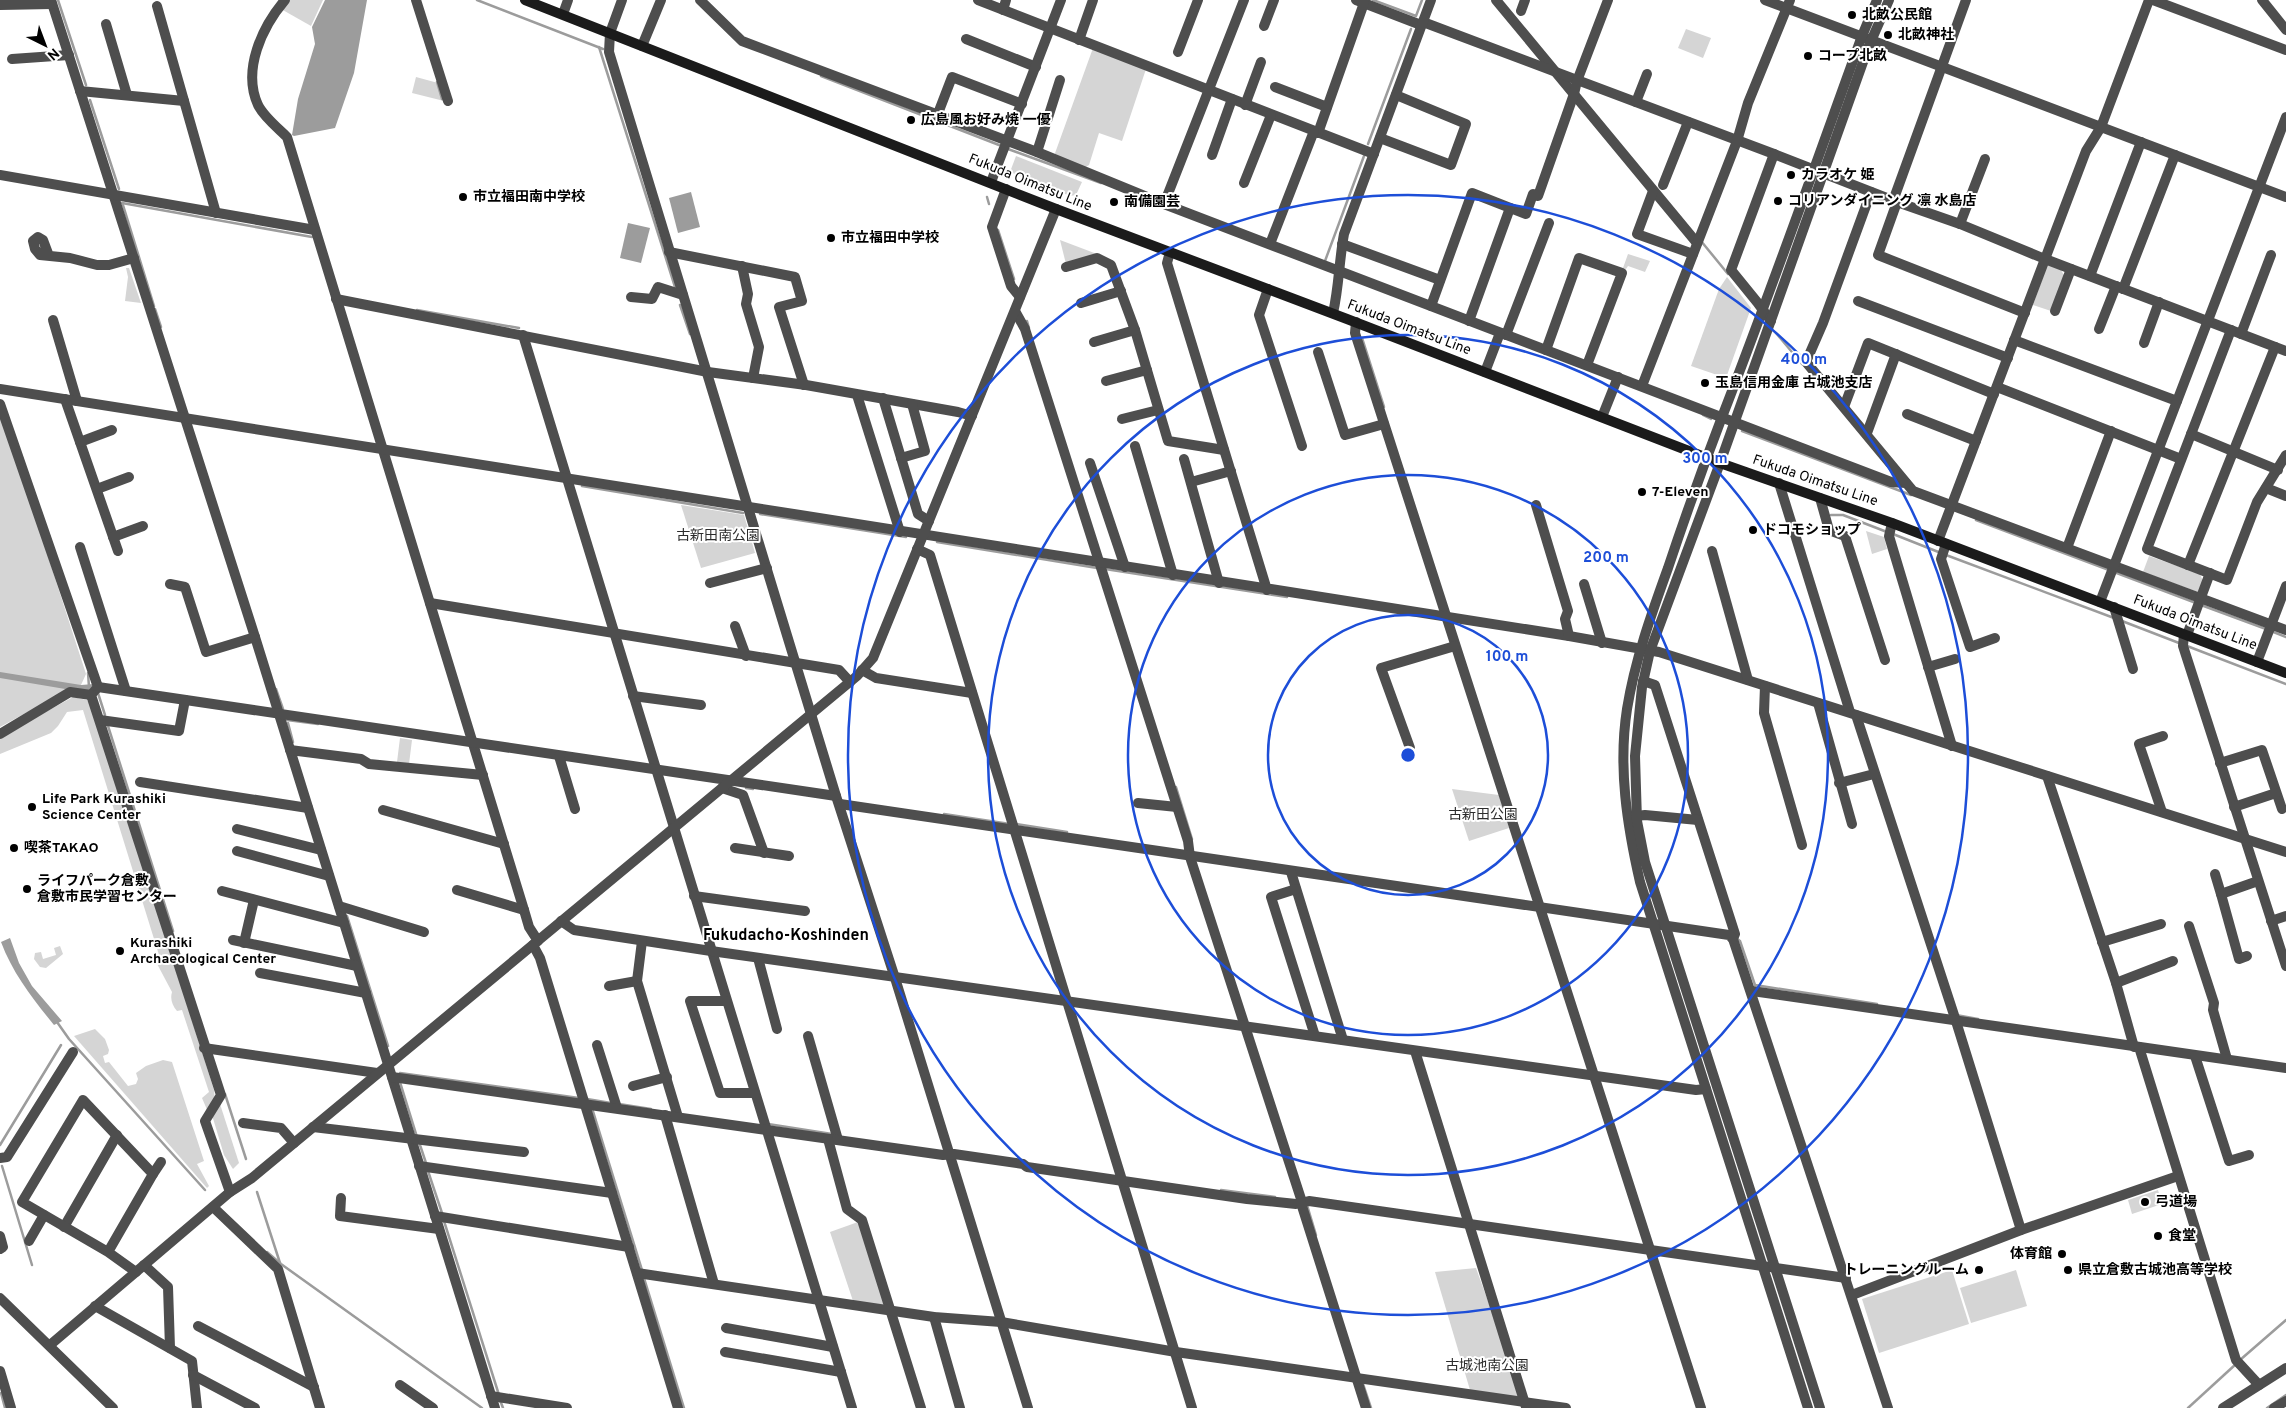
<svg xmlns="http://www.w3.org/2000/svg" width="2286" height="1408" font-family="Overpass,'Noto Sans JP',sans-serif">
	<rect width="100%" height="100%" fill="#fff"/>
	<g fill="#d5d5d5">
		<polygon points="289,0 323,0 311,26 281,9"/>
		<polygon points="1686,29 1711,38 1703,58 1678,48"/>
		<polygon points="1093,48 1146,69 1122,141 1099,133 1089,165 1084,168 1054,156"/>
		<polygon points="416,77 438,83 444,101 412,93"/>
		<polygon points="1016,156 1082,182 1076,195 1070,196 1010,172"/>
		<polygon points="1060,240 1097,254 1066,264"/>
		<polygon points="1628,254 1650,261 1645,272 1628,266 1626,269 1623,268"/>
		<polygon points="2048,263 2061,270 2065,277 2051,311 2033,305"/>
		<polygon points="126,268 129,268 141,303 125,301 128,277"/>
		<polygon points="1727,277 1751,308 1726,378 1691,366 1719,289"/>
		<polygon points="0,408 86,674 81,685 55,697 0,727"/>
		<polygon points="681,505 744,515 755,553 701,568"/>
		<polygon points="1866,531 1884,537 1887,549 1872,554"/>
		<polygon points="2149,556 2200,574 2203,581 2198,592 2143,572"/>
		<path d="M 73,697 L 87,700 L 92,706 L 214,1090 L 215,1101 L 208,1112 L 202,1098 L 209,1092 L 182,1010 L 177,1011 C 172,1005 170,999 172,992 L 155,960 L 159,955 L 83,710 L 67,712 L 58,726 L 51,733 L 0,754 L 0,737 Z"/>
		<polygon points="400,738 412,740 409,764 397,762"/>
		<polygon points="1452,789 1499,795 1509,828 1469,841"/>
		<polygon points="60,946 63,954 46,968 40,967 34,959 35,953 41,952 43,959 56,955 54,948"/>
		<polygon points="95,1029 105,1039 109,1050 108,1054 103,1056 105,1063 109,1062 128,1086 136,1084 138,1079 136,1073 146,1066 163,1060 172,1062 203,1158 204,1161 197,1164 209,1186 207,1188 74,1036"/>
		<polygon points="220,1104 239,1163 233,1169 224,1155 212,1115"/>
		<polygon points="2158,1190 2162,1204 2132,1214 2128,1200"/>
		<polygon points="858,1222 885,1306 853,1301 830,1232"/>
		<polygon points="1476,1268 1521,1393 1517,1397 1470,1390 1435,1272"/>
		<polygon points="1952,1270 1969,1324 1879,1353 1862,1299"/>
		<polygon points="2016,1270 2027,1306 1971,1323 1960,1288"/>
	</g>
	<g fill="#9c9c9c">
		<polygon points="325,0 367,0 354,73 335,128 294,136 292,135 298,99 315,44 312,27"/>
		<polygon points="691,192 700,227 678,233 669,198"/>
		<polygon points="628,223 650,228 641,263 620,258"/>
		<polygon points="0,672 81,685 94,684 89,693 0,678"/>
		<path d="M 10,938 L 19,963 L 32,986 L 62,1021 L 54,1025 C 33,999 13,974 1,942 Z"/>
	</g>
	<g fill="none" stroke-linecap="round" stroke-linejoin="round">
		<g stroke="#9c9c9c" stroke-width="2.5">
			<polyline points="58,0 86,85"/>
			<polyline points="477,0 603,49"/>
			<polyline points="1373,0 1416,16 1422,0"/>
			<polyline points="599,47 675,287"/>
			<polyline points="821,76 999,145"/>
			<polyline points="437,82 442,99"/>
			<polyline points="90,100 119,189"/>
			<polyline points="1368,144 1411,29"/>
			<polyline points="1008,149 1101,183"/>
			<polyline points="987,197 989,204"/>
			<polyline points="122,203 312,237"/>
			<polyline points="123,205 154,306"/>
			<polyline points="998,230 1014,279"/>
			<polyline points="1701,241 1728,274"/>
			<polyline points="1325,261 1364,156"/>
			<polyline points="680,305 690,334"/>
			<polyline points="155,309 161,327"/>
			<polyline points="417,310 519,328"/>
			<polyline points="1027,321 1029,328"/>
			<polyline points="1776,333 1802,364"/>
			<polyline points="1362,338 1384,407"/>
			<polyline points="1703,415 1711,419"/>
			<polyline points="1742,431 1911,495"/>
			<polyline points="582,486 743,513"/>
			<polyline points="760,514 906,537"/>
			<polyline points="1831,515 1843,515 1887,532"/>
			<polyline points="1976,520 2109,570"/>
			<polyline points="1893,534 1941,553"/>
			<polyline points="937,542 1097,568"/>
			<polyline points="1946,555 2114,618"/>
			<polyline points="1105,569 1287,597"/>
			<polyline points="2114,572 2196,603"/>
			<polyline points="2201,605 2266,629"/>
			<polyline points="2122,621 2179,643"/>
			<polyline points="2271,631 2286,637"/>
			<polyline points="2187,646 2286,684"/>
			<polyline points="88,673 89,687"/>
			<polyline points="276,689 283,709"/>
			<polyline points="98,693 105,715"/>
			<polyline points="287,720 318,724"/>
			<polyline points="288,723 293,742"/>
			<polyline points="108,726 173,931"/>
			<polyline points="1176,787 1192,839"/>
			<polyline points="746,788 753,789"/>
			<polyline points="944,814 1010,824"/>
			<polyline points="1016,824 1067,832"/>
			<polyline points="347,916 388,1046"/>
			<polyline points="1736,938 1740,941 1755,985 1877,1004"/>
			<polyline points="1956,1015 1978,1019"/>
			<polyline points="57,1022 69,1039 205,1190"/>
			<polyline points="400,1073 579,1098"/>
			<polyline points="400,1082 417,1137"/>
			<polyline points="225,1094 246,1159"/>
			<polyline points="587,1099 611,1103"/>
			<polyline points="619,1104 651,1109"/>
			<polyline points="592,1108 642,1270"/>
			<polyline points="768,1124 832,1134"/>
			<polyline points="419,1142 426,1163"/>
			<polyline points="0,1145 61,1045"/>
			<polyline points="2,1166 32,1265"/>
			<polyline points="428,1171 442,1213"/>
			<polyline points="1221,1190 1275,1197"/>
			<polyline points="257,1192 280,1263"/>
			<polyline points="1307,1205 1316,1235"/>
			<polyline points="444,1221 499,1395"/>
			<polyline points="267,1252 281,1264 482,1408"/>
			<polyline points="644,1278 684,1408"/>
			<polyline points="2240,1360 2286,1320"/>
			<polyline points="1362,1381 1371,1408"/>
			<polyline points="1,1393 5,1408"/>
			<polyline points="500,1400 503,1408"/>
			<polyline points="2188,1408 2236,1364"/>
			<polyline points="2267,1408 2286,1395"/>
		</g>
		<g stroke="#4e4e4e" stroke-width="10">
			<polyline points="51,0 255,637 495,1408"/>
			<path d="M 285,0 C 262,27 242,70 258,105 C 264,117 278,128 287,137 L 524,910 L 529,927 L 538,941"/>
			<polyline points="416,0 448,101"/>
			<polyline points="622,0 610,33 609,52 836,796 895,978 1028,1408"/>
			<polyline points="700,0 742,41 1037,152 1164,204 1891,482 1906,483"/>
			<polyline points="978,0 1374,154"/>
			<polyline points="1356,0 1421,25"/>
			<polyline points="1496,0 1697,243"/>
			<polyline points="1765,0 2286,197"/>
			<polyline points="2153,0 2286,50"/>
			<polyline points="0,5 52,4"/>
			<polyline points="157,6 216,213"/>
			<polyline points="1003,10 1006,0"/>
			<polyline points="1521,11 1525,0"/>
			<polyline points="563,14 568,0"/>
			<polyline points="1423,22 1774,154 1897,202 1960,224 2045,259 2286,351"/>
			<polyline points="106,24 127,95"/>
			<polyline points="1264,26 1274,0"/>
			<polyline points="966,39 1036,67"/>
			<polyline points="1079,40 1093,0"/>
			<polyline points="642,46 661,0"/>
			<polyline points="1178,52 1198,0"/>
			<polyline points="12,59 69,55"/>
			<polyline points="1275,87 1327,107"/>
			<polyline points="80,91 184,101"/>
			<polyline points="1636,102 1647,74"/>
			<polyline points="1245,105 1261,62"/>
			<polyline points="937,116 952,77 1022,104"/>
			<polyline points="1318,133 1364,3"/>
			<polyline points="1380,138 1451,165 1466,124 1396,95"/>
			<polyline points="1037,152 1060,80"/>
			<polyline points="1212,155 1232,99"/>
			<polyline points="0,175 315,230"/>
			<polyline points="991,182 1061,0"/>
			<polyline points="1244,183 1271,115"/>
			<polyline points="1663,185 1688,122"/>
			<polyline points="1006,189 992,227 1011,286 1020,297"/>
			<polyline points="1653,191 1637,234 1693,254"/>
			<polyline points="1871,192 1823,323 1806,362 1913,491 2286,630"/>
			<polyline points="1893,201 1966,0"/>
			<polyline points="1897,202 1878,255 2025,313"/>
			<polyline points="1164,204 1244,0"/>
			<polyline points="1960,224 1985,159"/>
			<polyline points="1270,244 1314,131"/>
			<polyline points="1342,244 1440,280"/>
			<polyline points="669,252 795,277 802,301 779,307 804,385"/>
			<polyline points="1170,252 1167,263 1267,590"/>
			<polyline points="49,256 43,240 38,237 33,241 35,249 40,255 70,258 97,265 109,265 134,258"/>
			<polyline points="742,266 748,294 746,304 759,347 753,378"/>
			<polyline points="1066,267 1097,258 1111,265 1135,330 1168,441 1224,450"/>
			<polyline points="2090,276 2141,142"/>
			<polyline points="1268,289 1259,315 1302,446"/>
			<polyline points="2123,289 2175,155"/>
			<polyline points="631,297 652,299 658,287 683,295"/>
			<polyline points="336,299 708,372 806,385 958,412 972,416"/>
			<polyline points="1858,301 2008,358"/>
			<polyline points="1081,303 1121,291"/>
			<polyline points="1431,306 1472,193 1526,214 1533,194 1538,196 1574,94 1577,81 1608,0"/>
			<polyline points="1015,311 1025,329 1188,841 1190,857 1302,1202"/>
			<polyline points="2055,311 2071,269"/>
			<polyline points="53,320 77,401"/>
			<polyline points="1469,321 1510,208"/>
			<polyline points="1771,321 1757,302 1731,270 1774,154"/>
			<polyline points="1356,322 1355,333 1701,1408"/>
			<polyline points="2099,329 2116,286"/>
			<polyline points="2231,330 2147,549 2227,580 2257,502 2286,455"/>
			<polyline points="2241,334 2271,255"/>
			<polyline points="523,335 852,1408"/>
			<polyline points="1506,335 1549,223"/>
			<polyline points="2014,340 2177,401"/>
			<polyline points="1094,342 1135,330"/>
			<polyline points="2144,343 2159,302"/>
			<polyline points="1546,350 1579,258 1622,273 1587,365"/>
			<polyline points="1318,352 1345,435 1384,424"/>
			<polyline points="1485,372 1500,333"/>
			<polyline points="1106,381 1147,370"/>
			<polyline points="1642,386 1737,141 1748,103 1790,0"/>
			<polyline points="1997,387 2181,459"/>
			<polyline points="0,389 1569,636 1659,652 2286,852"/>
			<polyline points="857,395 900,532"/>
			<polyline points="883,398 918,514 929,521"/>
			<polyline points="65,399 118,551"/>
			<polyline points="0,404 98,687 91,695 221,1095 205,1121 230,1192"/>
			<polyline points="1844,407 1868,343 1994,394"/>
			<polyline points="1907,414 1976,441"/>
			<polyline points="1602,417 1618,377"/>
			<polyline points="1122,419 1158,410"/>
			<polyline points="1867,433 1896,354"/>
			<polyline points="2191,434 2278,470"/>
			<polyline points="80,442 112,430"/>
			<polyline points="1135,446 1173,575"/>
			<polyline points="901,458 925,451 912,404"/>
			<polyline points="1184,459 1219,583"/>
			<polyline points="1090,463 1125,567"/>
			<polyline points="1191,482 1231,471"/>
			<polyline points="1779,483 1850,712"/>
			<polyline points="2266,488 2286,496"/>
			<polyline points="97,489 129,477"/>
			<polyline points="1820,498 1829,530 1845,536 1885,660"/>
			<polyline points="1536,505 1568,611 1565,619 1569,636"/>
			<polyline points="1892,523 1889,536 1952,746"/>
			<polyline points="113,537 143,526"/>
			<polyline points="1938,541 2086,151 2101,127 2149,0"/>
			<polyline points="1946,544 1941,559 1970,647 1995,638"/>
			<polyline points="80,547 126,691"/>
			<polyline points="2067,548 2111,431"/>
			<polyline points="917,549 930,555 1192,1408"/>
			<polyline points="1712,551 1748,680"/>
			<polyline points="2188,565 2275,347"/>
			<polyline points="710,583 767,568"/>
			<polyline points="170,584 185,587 206,652 255,637"/>
			<polyline points="1584,584 1602,643"/>
			<polyline points="2100,602 2286,117"/>
			<polyline points="430,603 839,670 850,682"/>
			<polyline points="2114,607 2133,669"/>
			<polyline points="735,626 746,656"/>
			<polyline points="2184,634 2183,646 2286,966"/>
			<polyline points="2187,635 2210,573"/>
			<polyline points="2257,662 2286,586"/>
			<polyline points="1928,667 1955,659"/>
			<polyline points="862,670 876,678 972,693"/>
			<polyline points="1643,681 1655,685 1735,934 1733,939 1888,1408"/>
			<polyline points="1765,686 1764,713 1802,845"/>
			<polyline points="98,687 836,796"/>
			<polyline points="633,696 701,705"/>
			<polyline points="1818,703 1852,824"/>
			<polyline points="1856,715 1955,1018 2021,1230"/>
			<polyline points="100,720 179,731 185,700"/>
			<polyline points="0,734 70,692 91,695"/>
			<polyline points="1410,748 1381,668 1455,646"/>
			<polyline points="290,750 361,759 369,764 483,775"/>
			<polyline points="559,756 575,809"/>
			<polyline points="2220,763 2262,750 2282,809"/>
			<polyline points="2047,776 2116,983 2134,1047"/>
			<polyline points="140,782 308,808"/>
			<polyline points="1839,783 1874,774"/>
			<polyline points="722,788 743,795 764,853"/>
			<polyline points="1138,803 1177,807"/>
			<polyline points="840,804 1729,935 1733,939"/>
			<polyline points="2234,807 2276,793"/>
			<polyline points="383,810 504,844"/>
			<polyline points="2162,812 2139,744 2163,736"/>
			<polyline points="1637,816 1645,815 1698,820"/>
			<polyline points="237,829 321,850"/>
			<polyline points="735,848 789,856"/>
			<polyline points="237,851 329,876"/>
			<polyline points="1291,872 1343,1040"/>
			<polyline points="2215,874 2221,894"/>
			<polyline points="1296,889 1271,897 1315,1036"/>
			<polyline points="457,890 524,910"/>
			<polyline points="222,891 344,923"/>
			<polyline points="694,896 805,911"/>
			<polyline points="339,906 424,932"/>
			<polyline points="561,921 574,930 711,951 1696,1090 1706,1089"/>
			<polyline points="2271,921 2286,916"/>
			<polyline points="2189,926 2214,1003 2213,1010 2227,1059"/>
			<polyline points="233,940 357,966"/>
			<polyline points="642,941 637,981 678,1117"/>
			<polyline points="2102,942 2161,924"/>
			<polyline points="244,943 254,900"/>
			<polyline points="533,945 540,958 678,1408"/>
			<polyline points="2247,956 2239,959 2221,894 2258,881"/>
			<polyline points="758,958 777,1029"/>
			<polyline points="260,973 366,993"/>
			<polyline points="2116,983 2173,961"/>
			<polyline points="609,986 637,981"/>
			<polyline points="1752,991 2286,1068"/>
			<polyline points="726,1001 690,1001 720,1093 755,1093"/>
			<polyline points="808,1036 838,1140"/>
			<polyline points="597,1045 617,1108"/>
			<polyline points="2139,1047 2236,1360 2259,1385"/>
			<polyline points="204,1048 377,1073"/>
			<polyline points="1415,1051 1526,1407"/>
			<polyline points="2195,1056 2229,1161 2249,1155"/>
			<polyline points="392,1077 943,1155 954,1154 1023,1164 1027,1167 1247,1199 1296,1204 1309,1201 1846,1278"/>
			<polyline points="633,1086 667,1077"/>
			<polyline points="665,1115 714,1284"/>
			<polyline points="243,1123 281,1128 294,1143"/>
			<polyline points="313,1127 524,1152"/>
			<polyline points="828,1139 847,1209 862,1220 921,1408"/>
			<polyline points="0,1158 7,1157 73,1052"/>
			<polyline points="419,1166 612,1193"/>
			<polyline points="153,1174 161,1162"/>
			<polyline points="341,1198 340,1216 439,1229"/>
			<polyline points="1301,1203 1366,1408"/>
			<polyline points="213,1207 278,1269 320,1408"/>
			<polyline points="435,1216 629,1247"/>
			<polyline points="64,1227 117,1135"/>
			<polyline points="0,1236 3,1247 0,1249"/>
			<polyline points="29,1241 44,1215"/>
			<polyline points="108,1252 153,1174 83,1100 22,1202 108,1252 136,1272"/>
			<polyline points="144,1265 168,1287 170,1348"/>
			<polyline points="637,1273 934,1317 1001,1322 1176,1352 1566,1408"/>
			<polyline points="1852,1295 2021,1230 2178,1176"/>
			<polyline points="95,1306 192,1361 197,1408"/>
			<polyline points="934,1317 960,1408"/>
			<polyline points="198,1326 314,1387"/>
			<polyline points="726,1328 833,1347"/>
			<polyline points="725,1352 841,1372"/>
			<polyline points="0,1371 11,1408"/>
			<polyline points="193,1375 255,1408"/>
			<polyline points="400,1385 433,1408"/>
			<polyline points="491,1396 567,1408"/>
			<polyline points="2223,1408 2286,1368"/>
			<polyline points="2274,1408 2286,1401"/>
		</g>
		<g stroke="#4e4e4e" stroke-width="10">
			<polyline points="2262,0 2286,30"/>
			<path d="M 1333,313 C 1339,287 1339,261 1344,234 L 1431,0"/>
			<polyline points="0,1298 113,1408"/>
			<polyline points="50,1345 230,1192 252,1178 857,676 873,658 1056,209"/>
			<path d="M 1808,1408 L 1640,882 C 1627,825 1618,767 1627,709 C 1635,660 1651,615 1668,568 C 1685,517 1703,467 1722,417 C 1771,291 1816,163 1862,36 L 1877,0"/>
			<polyline points="1820,1408 1645,862 1637,821 1635,756 1642,687 1650,651 1720,463 1868,48 1889,0"/>
		</g>
		<polyline stroke="#1b1b1b" stroke-width="10" points="525,0 1056,209 1347,319 1720,463 1892,523 2286,673"/>
	</g>
	<g fill="none" stroke="#1d4ed8" stroke-width="2.5">
		<circle cx="1408" cy="755" r="140"/>
		<circle cx="1408" cy="755" r="280"/>
		<circle cx="1408" cy="755" r="420"/>
		<circle cx="1408" cy="755" r="560"/>
	</g>
	<g fill="#000" stroke="#fff" stroke-width="2">
		<circle cx="1852" cy="15" r="5"/>
		<circle cx="1888" cy="35" r="5"/>
		<circle cx="1808" cy="56" r="5"/>
		<circle cx="911" cy="120" r="5"/>
		<circle cx="1791" cy="175" r="5"/>
		<circle cx="463" cy="197" r="5"/>
		<circle cx="1778" cy="201" r="5"/>
		<circle cx="1114" cy="202" r="5"/>
		<circle cx="831" cy="238" r="5"/>
		<circle cx="1705" cy="383" r="5"/>
		<circle cx="1642" cy="492" r="5"/>
		<circle cx="1753" cy="530" r="5"/>
		<circle cx="32" cy="807" r="5"/>
		<circle cx="14" cy="848" r="5"/>
		<circle cx="27" cy="889" r="5"/>
		<circle cx="120" cy="951" r="5"/>
		<circle cx="2145" cy="1202" r="5"/>
		<circle cx="2158" cy="1236" r="5"/>
		<circle cx="2062" cy="1254" r="5"/>
		<circle cx="1979" cy="1270" r="5"/>
		<circle cx="2068" cy="1270" r="5"/>
	</g>
	<g text-anchor="middle" dominant-baseline="central" stroke-width="4" stroke-linejoin="round" paint-order="stroke">
		<g font-size="14" font-weight="bold" fill="#000" stroke="#fff" text-anchor="start">
			<text x="1862" y="15">北畝公民館</text>
			<text x="1898" y="35">北畝神社</text>
			<text x="1818" y="56">コープ北畝</text>
			<text x="921" y="120">広島風お好み焼 一優</text>
			<text x="1801" y="175">カラオケ 姫</text>
			<text x="473" y="197">市立福田南中学校</text>
			<text x="1788" y="201">コリアンダイニング 凛 水島店</text>
			<text x="1124" y="202">南備園芸</text>
			<text x="841" y="238">市立福田中学校</text>
			<text x="1715" y="383">玉島信用金庫 古城池支店</text>
			<text x="1652" y="492">7-Eleven</text>
			<text x="1763" y="530">ドコモショップ</text>
			<text x="42" y="799">Life Park Kurashiki<tspan x="42" dy="16">Science Center</tspan></text>
			<text x="24" y="848">喫茶TAKAO</text>
			<text x="37" y="881">ライフパーク倉敷<tspan x="37" dy="16">倉敷市民学習センター</tspan></text>
			<text x="130" y="943">Kurashiki<tspan x="130" dy="16">Archaeological Center</tspan></text>
			<text x="2155" y="1202">弓道場</text>
			<text x="2168" y="1236">食堂</text>
			<text x="2052" y="1254" text-anchor="end">体育館</text>
			<text x="1969" y="1270" text-anchor="end">トレーニングルーム</text>
			<text x="2078" y="1270">県立倉敷古城池高等学校</text>
		</g>
		<g font-size="14" fill="#000" stroke="#fff">
			<text transform="translate(1030 183) rotate(22)">Fukuda Oimatsu Line</text>
			<text transform="translate(1409 328) rotate(21)">Fukuda Oimatsu Line</text>
			<text transform="translate(1815 481) rotate(19)">Fukuda Oimatsu Line</text>
			<text transform="translate(2195 623) rotate(21)">Fukuda Oimatsu Line</text>
		</g>
		<g font-size="14" fill="#2c2c2c" stroke="#fff">
			<text x="718" y="536">古新田南公園</text>
			<text x="1483" y="815">古新田公園</text>
			<text x="1487" y="1366">古城池南公園</text>
		</g>
		<g font-size="16" font-weight="bold" fill="#000" stroke="#fff">
			<text x="786" y="936">Fukudacho-Koshinden</text>
		</g>
	</g>
	<circle cx="1408" cy="755" r="8" fill="#1d4ed8" stroke="#fff" stroke-width="2.5"/>
	<g font-size="15" text-anchor="middle" font-weight="bold" fill="#1d4ed8" stroke="#fff" stroke-width="4" stroke-linejoin="round" paint-order="stroke">
		<text x="1804" y="364">400 m</text>
		<text x="1705" y="463">300 m</text>
		<text x="1606" y="562">200 m</text>
		<text x="1507" y="661">100 m</text>
	</g>
	<g transform="translate(45 45) rotate(138)" stroke="#ffffff" stroke-width="4" paint-order="stroke">
	<path d="M0-4L9 19L0 12L-9 19Z" fill="#000000"/>
	<text y="-8" font-size="14" font-weight="bold" text-anchor="middle" fill="#000000">N</text>
	</g>
</svg>
